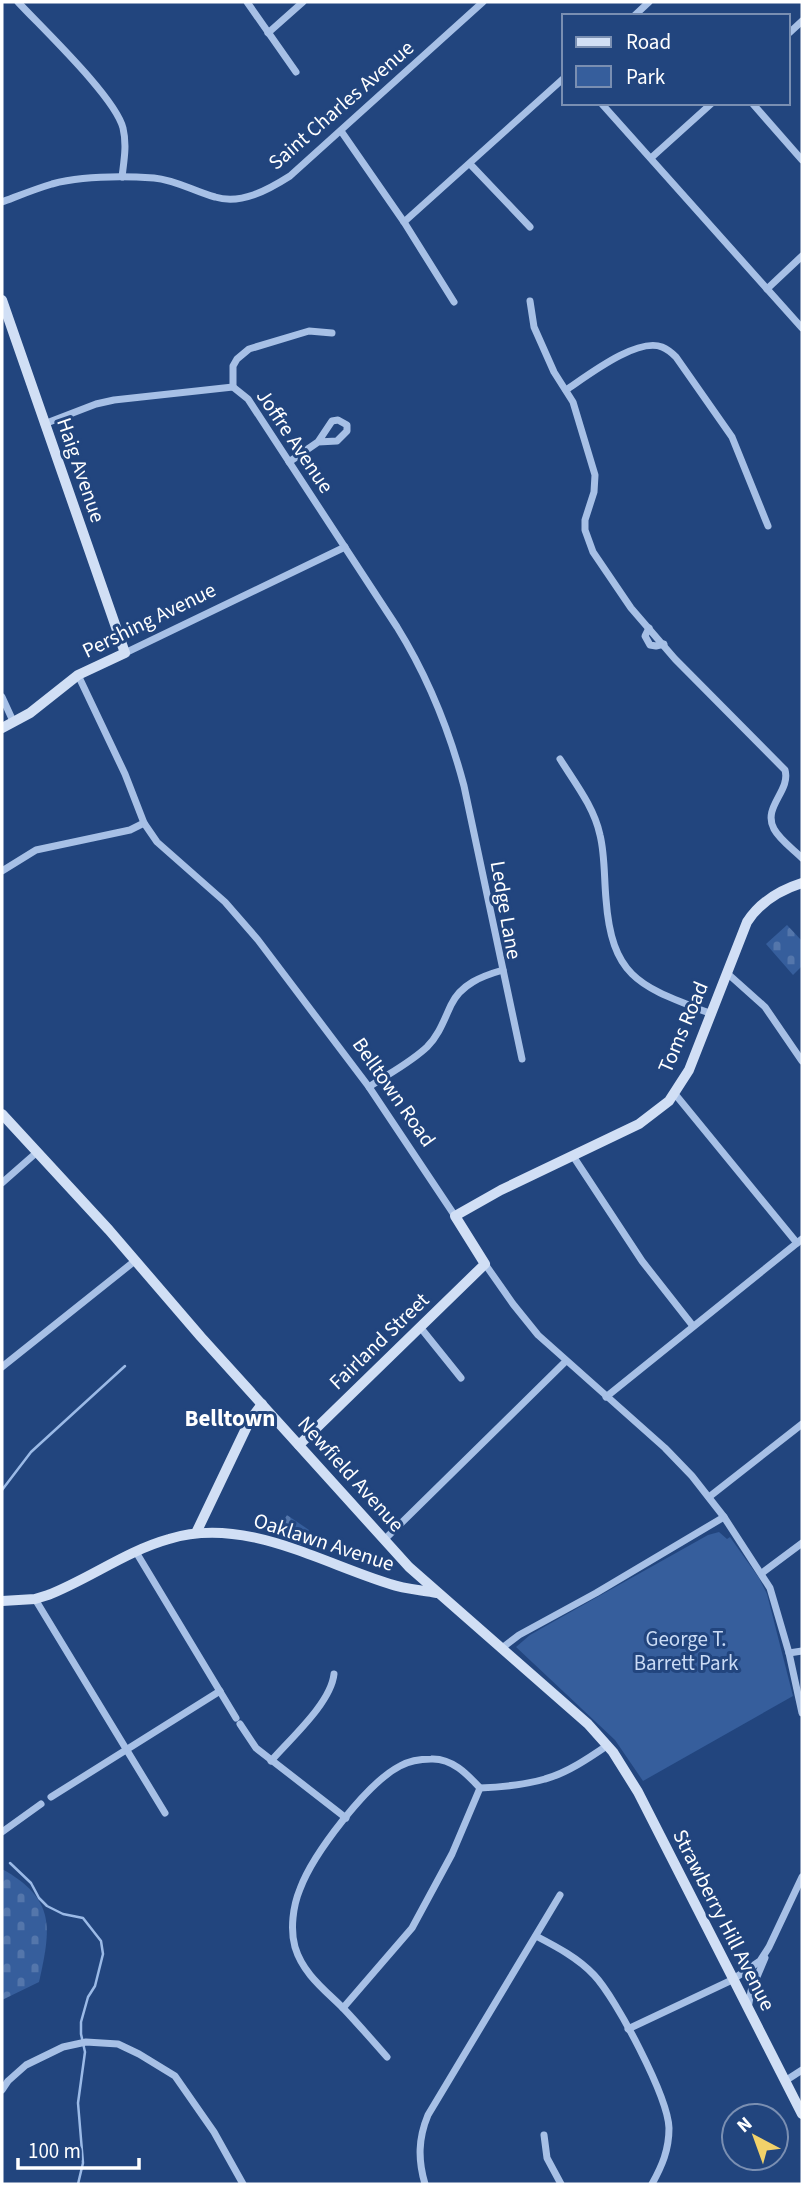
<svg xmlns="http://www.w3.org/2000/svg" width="804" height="2186" font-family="'Source Sans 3',sans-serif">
	<defs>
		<pattern id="cemetery-stones" width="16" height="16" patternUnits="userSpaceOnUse" patternTransform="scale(1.75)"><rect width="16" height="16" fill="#365e9c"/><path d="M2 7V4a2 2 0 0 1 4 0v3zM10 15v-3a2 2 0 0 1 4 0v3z" fill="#5476ab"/></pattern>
	</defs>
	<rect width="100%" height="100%" fill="#22457e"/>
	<polygon fill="#365e9c" points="719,1532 727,1539 730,1537 759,1578 767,1594 793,1696 643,1781 615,1740 516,1647 530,1635 551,1623 708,1535"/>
	<g fill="url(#cemetery-stones)">
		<polygon points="787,925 802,941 802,966 793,975 766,944"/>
		<polygon points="287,1515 309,1530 301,1545 275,1535"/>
		<path d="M 2,1869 C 56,1899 51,1928 39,1982 L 2,2000 Z"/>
	</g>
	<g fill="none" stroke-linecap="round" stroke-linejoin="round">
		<g stroke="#9bbae7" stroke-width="2.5">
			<polyline points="2,1490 31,1452 125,1366"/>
			<polyline points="10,1863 31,1883 39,1898 47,1906 63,1914 83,1918 101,1941 103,1954 95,1986 88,1997 81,2022 81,2034 85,2052 78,2103 83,2163 78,2184"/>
		</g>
		<g stroke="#a7c0e6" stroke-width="7">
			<path d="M 18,2 C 43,29 115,97 123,128 C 127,145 124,160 122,177"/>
			<polyline points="247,2 296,72"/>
			<polyline points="634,16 649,2"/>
			<polyline points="268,33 303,2"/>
			<polyline points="788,34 802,21"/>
			<polyline points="601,103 802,328"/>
			<polyline points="752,103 802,160"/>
			<polyline points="341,131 404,222 454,302"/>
			<polyline points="651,158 712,103"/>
			<polyline points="470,164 530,227"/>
			<path d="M 2,202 C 18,196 35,189 52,184 C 83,176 122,176 154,178 C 176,180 193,191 215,197 C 241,205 268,190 290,176 L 483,2"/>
			<polyline points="404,222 564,78"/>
			<polyline points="767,289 802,256"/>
			<path d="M 530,301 L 534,327 L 554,372 L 573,402 L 595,475 L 594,492 L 585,520 L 585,530 L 593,552 L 631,608 L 675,659 L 785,770 C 791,791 762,807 774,829 C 780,840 793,849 802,858"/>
			<polyline points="233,387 233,366 237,359 249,349 309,331 332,333"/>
			<path d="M 566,390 C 587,376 637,337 662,347 C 667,349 672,353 676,357 L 732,437 L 768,526"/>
			<path d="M 44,424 L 96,404 L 114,400 L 233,387 L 248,399 L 397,627 C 428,677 449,729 464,786 L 522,1059"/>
			<polyline points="289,462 318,442 332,421 338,420 347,425 347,431 337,441 318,442"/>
			<polyline points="649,628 645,636 650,645 656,646 664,644"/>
			<polyline points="125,653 345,547"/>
			<polyline points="78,675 125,774 144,823"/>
			<polyline points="2,697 13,721"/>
			<path d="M 560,759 C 575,783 594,807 600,835 C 605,855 604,878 606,899 C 612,981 643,987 712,1014"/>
			<polyline points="2,871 36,850 130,830 144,823 157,842 225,902 258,940 369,1087 455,1216"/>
			<polyline points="727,973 765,1007 802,1061"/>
			<path d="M 369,1087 C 388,1074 410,1063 427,1047 C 439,1035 444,1020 451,1005 C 461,984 482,976 503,970"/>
			<polyline points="675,1094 797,1243"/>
			<polyline points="573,1156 642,1261 693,1326"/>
			<polyline points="2,1183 36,1153"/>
			<polyline points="485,1264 513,1304 538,1335 665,1448 692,1476 724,1517 770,1588 789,1653 802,1713"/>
			<polyline points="420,1327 461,1378"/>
			<polyline points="2,1367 136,1260"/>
			<polyline points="606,1397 802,1239"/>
			<polyline points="709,1497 802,1424"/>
			<polyline points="384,1540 566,1361"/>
			<polyline points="136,1552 236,1718"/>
			<polyline points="762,1573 802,1543"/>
			<polyline points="35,1599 165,1813"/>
			<polyline points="502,1648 519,1635 596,1593 724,1517"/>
			<polyline points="789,1653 802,1651"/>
			<polyline points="240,1724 256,1748 346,1818"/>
			<path d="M 271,1761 C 290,1739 331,1703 334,1674"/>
			<polyline points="51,1797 220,1691"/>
			<polyline points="2,1832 41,1804"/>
			<path d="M 536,1936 C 557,1947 578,1958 594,1975 C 616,1998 668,2097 669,2128 C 669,2150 662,2166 652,2184"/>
			<polyline points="343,2008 412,1928 452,1854 480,1788"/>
			<polyline points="748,2009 751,1991 765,1958"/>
			<polyline points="628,2029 732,1980 760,1961 769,1947 802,1877"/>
			<path d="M 387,2057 C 373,2041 359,2025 344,2009 C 325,1990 303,1974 295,1947 C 290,1929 293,1906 300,1889 C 313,1854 367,1783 400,1766 C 409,1761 421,1759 431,1759 C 452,1758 467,1774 480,1788 C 501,1787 525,1785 545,1779 C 567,1773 589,1758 608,1745"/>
			<polyline points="785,2081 802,2070"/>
			<polyline points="2,2090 8,2081 26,2065 63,2047 86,2042 118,2044 139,2054 175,2076 214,2132 243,2184"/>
			<polyline points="544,2135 547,2158 561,2184"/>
			<path d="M 425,2184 C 418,2160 418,2139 428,2115 L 560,1895"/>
		</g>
		<g stroke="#d1dff5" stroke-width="10">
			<polyline points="2,300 125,653 78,675 30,713 2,728"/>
			<polyline points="2,1114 109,1230 201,1337 409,1567 588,1724 613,1752 638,1792 802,2114"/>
			<path d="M 299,1445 L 485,1264 L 455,1216 L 501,1190 L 639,1124 L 669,1101 L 689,1070 L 747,922 C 760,902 780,890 802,883"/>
			<polyline points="196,1533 250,1420 262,1404"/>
			<path d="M 2,1601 L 35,1599 L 48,1595 C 89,1579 126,1551 169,1539 C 244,1516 319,1562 390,1584 C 404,1589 421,1590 437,1593"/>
		</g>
	</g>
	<g text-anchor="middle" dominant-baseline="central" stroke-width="6" stroke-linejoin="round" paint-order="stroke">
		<g font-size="21" fill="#fff" stroke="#22457e">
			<text transform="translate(341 105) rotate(-41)">Saint Charles Avenue</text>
			<text transform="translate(295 441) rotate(56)">Joffre Avenue</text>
			<text transform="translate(81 470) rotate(71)">Haig Avenue</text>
			<text transform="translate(149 620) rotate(-26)">Pershing Avenue</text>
			<text transform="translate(506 910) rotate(80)">Ledge Lane</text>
			<text transform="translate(683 1027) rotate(-67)">Toms Road</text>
			<text transform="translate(394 1092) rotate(55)">Belltown Road</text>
			<text transform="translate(379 1341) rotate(-44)">Fairland Street</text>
			<text transform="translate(351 1474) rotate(48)">Newfield Avenue</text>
			<text transform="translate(324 1542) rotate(18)">Oaklawn Avenue</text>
			<text transform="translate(724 1920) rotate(63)">Strawberry Hill Avenue</text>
		</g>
		<g font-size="21" fill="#cadbf5" stroke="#22457e">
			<text x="686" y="1639">George T.<tspan x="686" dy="24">Barrett Park</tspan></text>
		</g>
		<g font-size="23" font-weight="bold" fill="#fff" stroke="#22457e">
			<text x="230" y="1418">Belltown</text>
		</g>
	</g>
	<rect width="804" height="2186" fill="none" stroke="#ffffff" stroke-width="7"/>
	<rect x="562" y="14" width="228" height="91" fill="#22457e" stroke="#7a8fb2" stroke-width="2"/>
	<rect x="576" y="37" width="35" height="10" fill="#d1dff5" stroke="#7a8fb2" stroke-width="2"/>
	<text x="626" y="49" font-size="21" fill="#ffffff">Road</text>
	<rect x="576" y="66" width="35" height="21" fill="#365e9c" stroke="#7a8fb2" stroke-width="2"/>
	<text x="626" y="84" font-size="21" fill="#ffffff">Park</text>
	<g transform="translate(755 2137) rotate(319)"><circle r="33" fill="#22457e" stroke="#7a8fb2" stroke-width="2"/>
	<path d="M0-5L12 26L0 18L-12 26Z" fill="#f2d26a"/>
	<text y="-10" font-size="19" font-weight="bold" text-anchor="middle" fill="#ffffff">N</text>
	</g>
	<path d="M18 2158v10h121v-10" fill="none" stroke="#ffffff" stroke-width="3.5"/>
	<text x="28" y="2158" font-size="21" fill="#ffffff" stroke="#22457e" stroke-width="5" paint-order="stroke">100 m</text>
</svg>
